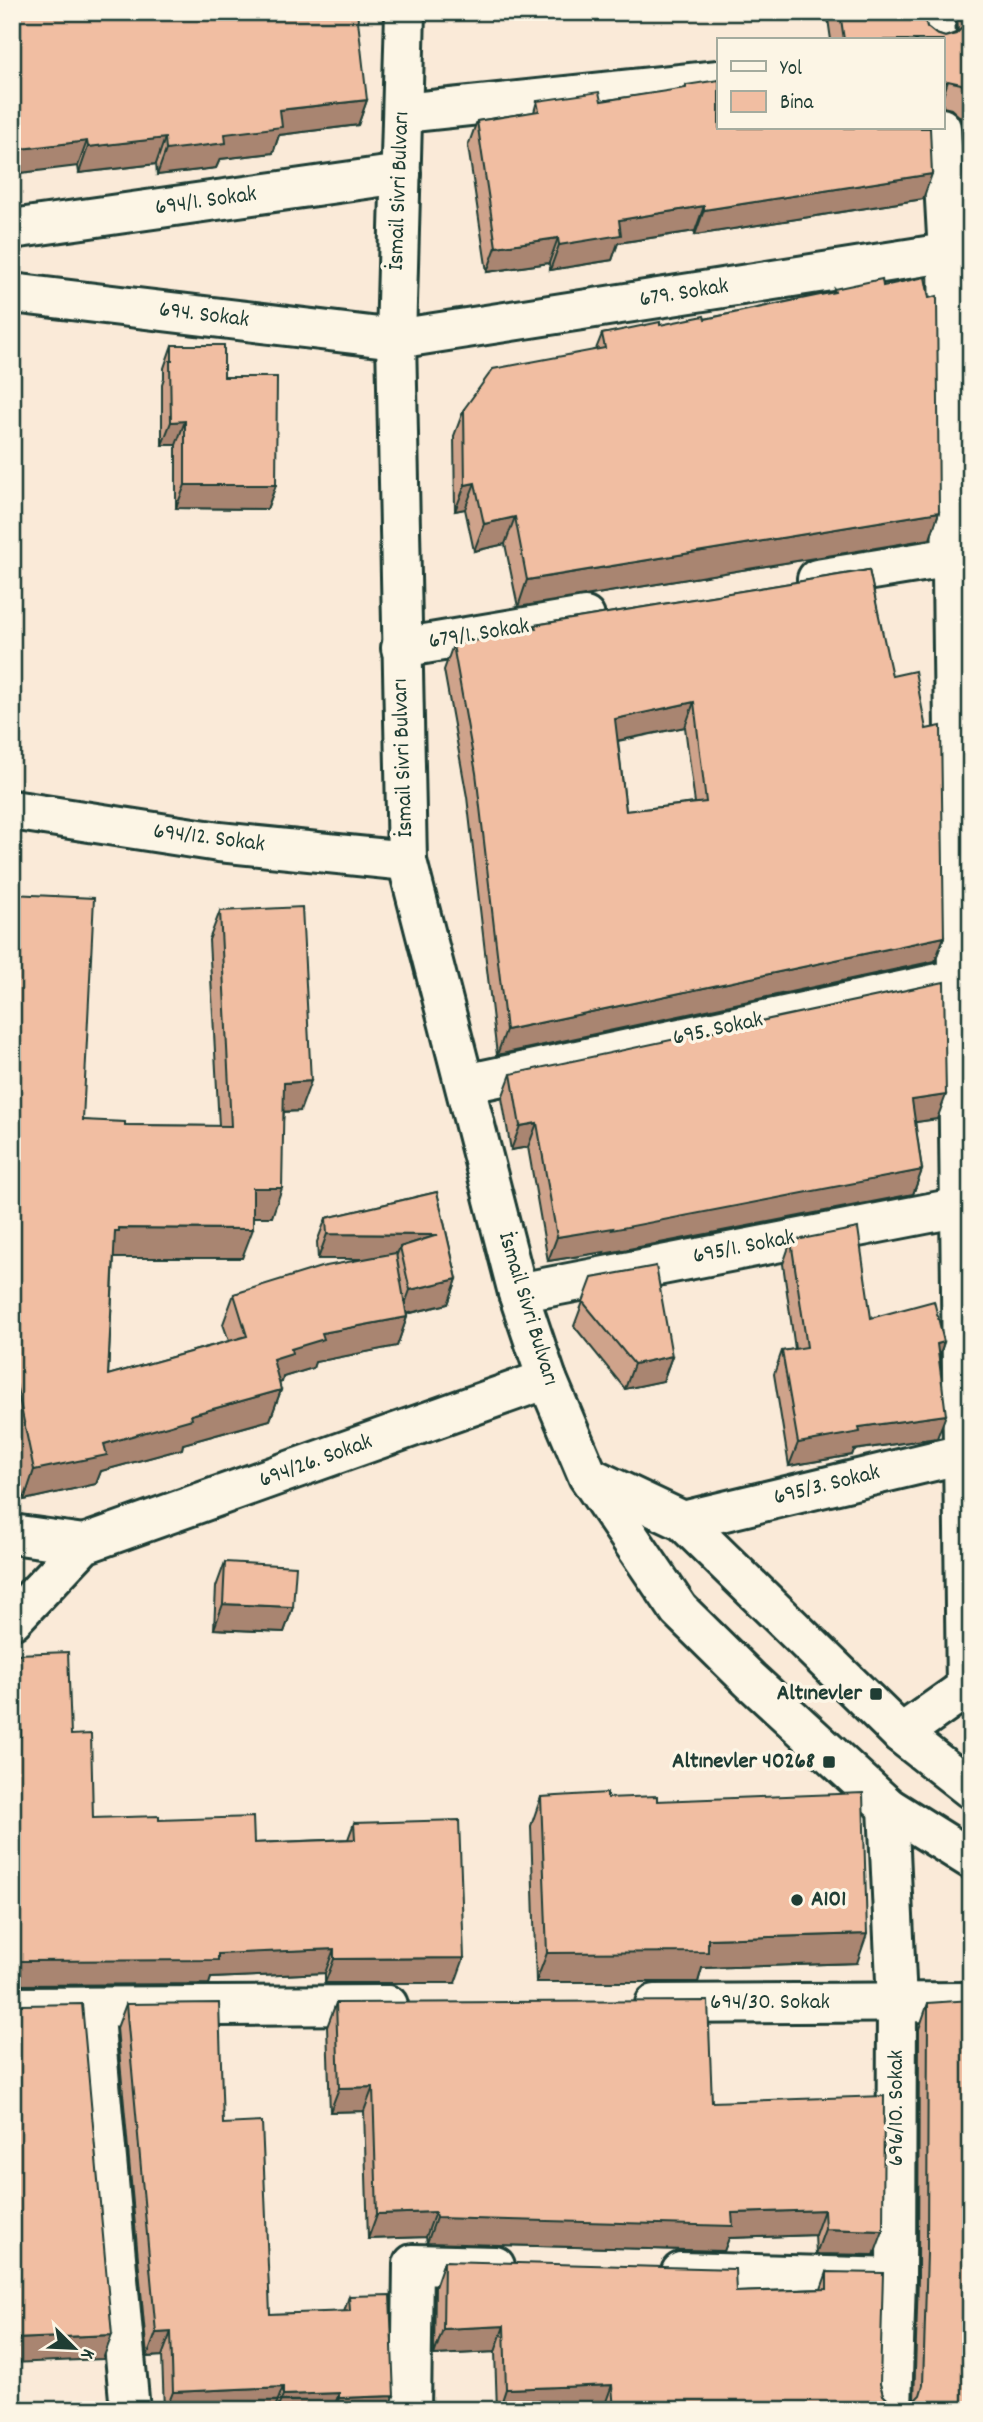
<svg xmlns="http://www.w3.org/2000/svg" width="983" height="2422" font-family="Dekko,sans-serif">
	<rect width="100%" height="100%" fill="#faead8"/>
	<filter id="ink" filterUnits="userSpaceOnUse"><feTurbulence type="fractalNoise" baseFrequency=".0143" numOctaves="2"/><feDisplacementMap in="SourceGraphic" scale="14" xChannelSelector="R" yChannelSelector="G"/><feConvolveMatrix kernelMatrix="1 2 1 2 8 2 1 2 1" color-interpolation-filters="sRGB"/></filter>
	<g filter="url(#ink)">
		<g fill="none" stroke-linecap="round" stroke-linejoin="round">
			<defs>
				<g id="minor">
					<polyline points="935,12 936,40"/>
					<polyline points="403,113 719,80"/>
					<polyline points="941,128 948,254 966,1688"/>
					<polyline points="12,229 401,174"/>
					<polyline points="12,293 396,339"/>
					<polyline points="817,579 971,554"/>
					<polyline points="401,648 585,617"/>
					<polyline points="12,810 219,842 407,861"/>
					<polyline points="465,1084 971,976"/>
					<polyline points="518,1293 971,1205"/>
					<polyline points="683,1521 971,1452"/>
					<polyline points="12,1534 84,1544"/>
					<polyline points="12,1620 84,1544 547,1379"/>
					<polyline points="901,1734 966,1688 971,1687"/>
					<polyline points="888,1807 897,2003 896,2278 892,2410"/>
					<polyline points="655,2004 971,2002"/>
					<polyline points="12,2007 388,2005"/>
					<polyline points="93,2007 130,2410"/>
					<polyline points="681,2272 896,2278"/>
					<polyline points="411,2410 413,2264 495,2266"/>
				</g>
				<polyline id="tertiary" points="396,339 971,249"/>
				<g id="secondary">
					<polyline points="405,12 396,339 407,861 518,1293 547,1379 588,1476 679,1610 750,1680 888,1807 971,1859"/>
					<polyline points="590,1477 683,1521 901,1734 971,1789"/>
				</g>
			</defs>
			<use href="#minor" stroke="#1f3d34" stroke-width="44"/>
			<use href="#tertiary" stroke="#1f3d34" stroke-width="44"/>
			<use href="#secondary" stroke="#1f3d34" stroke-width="44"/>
			<use href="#minor" stroke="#fcf5e5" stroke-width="38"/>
			<use href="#tertiary" stroke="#fcf5e5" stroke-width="38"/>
			<use href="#secondary" stroke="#fcf5e5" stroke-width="38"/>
		</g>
		<g fill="#cfa38b" stroke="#1f3d34" stroke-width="2" fill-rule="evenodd">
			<polygon points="12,12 367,100 358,125 279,135 273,153 220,159 216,168 157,175 156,164 79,173 78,166"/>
			<polygon points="827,12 923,12 927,27 936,34 945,37 958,32 957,12 971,12 971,192 967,193 963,126 960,117 951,109 943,107 943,40 831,40"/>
			<polygon points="686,85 923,199 695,235 695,231 618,243 612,260 550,270 549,263 487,272 468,146 477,121 534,112 537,101 601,101 685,89"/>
			<polygon points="834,289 939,512 930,539 518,607 505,544 474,551 465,509 455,511 454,436 464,409 596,349 602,334 705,319 833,292"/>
			<polygon points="172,345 224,377 276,485 267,509 176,508 176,445 162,445 162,384 164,378 164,368"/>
			<path d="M 869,570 L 944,937 L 935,961 L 497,1055 L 467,797 L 444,670 L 453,645 L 534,629 L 535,625 ZM 685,727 L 695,803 L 626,811 L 618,741 Z"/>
			<polygon points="12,894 83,1120 125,1125 219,1126 209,940 220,911 300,1111 284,1112 272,1217 253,1217 242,1258 114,1258 108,1375 229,1341 223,1324 234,1294 365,1259 318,1259 317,1242 326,1218 437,1192 457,1279 448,1304 407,1314 407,1317 397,1346 315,1362 313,1368 283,1377 282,1382 279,1383 281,1390 270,1420 183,1444 182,1449 101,1471 96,1484 24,1500 12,1445"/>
			<polygon points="511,1074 937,1119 915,1122 922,1170 913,1194 603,1254 604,1252 548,1261 528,1147 511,1150 502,1098"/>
			<polygon points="791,1241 871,1318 944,1342 939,1358 937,1438 854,1450 852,1455 789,1466 774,1374 782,1351 795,1349 783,1264"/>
			<polygon points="583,1302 672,1356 663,1381 625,1389 574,1326"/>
			<polygon points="225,1562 293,1607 284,1632 214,1629 216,1587"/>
			<polygon points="18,1654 71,1735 93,1818 159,1820 254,1843 348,1839 354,1823 455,1983 325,1983 325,1973 211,1978 209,1984 12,1985 12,1670"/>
			<polygon points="541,1797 657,1801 857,1963 702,1968 698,1982 536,1982 531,1826"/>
			<polygon points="336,2003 712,2102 874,2255 816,2254 815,2235 729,2238 724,2251 427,2243 426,2237 368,2239 364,2111 330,2112 327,2027"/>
			<polygon points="928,2003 971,2410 497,2410 495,2352 434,2355 435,2287 444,2261 736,2292 821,2289 827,2272 880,2384 883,2395 891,2403 901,2406 912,2403 914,2401 918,2279 919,2029"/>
			<polygon points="126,2004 223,2124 270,2314 344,2312 349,2296 389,2410 164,2410 162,2356 147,2357 117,2028"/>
		</g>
		<g fill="#a98571" stroke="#1f3d34" stroke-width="2">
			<polygon points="948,81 943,96 943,83"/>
			<polygon points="367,100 358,125 279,135 273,153 220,159 216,168 157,175 166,150 225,134 280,110"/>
			<polygon points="165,138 156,164 79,173 88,147"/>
			<polygon points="87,141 78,166 12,174 12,150"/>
			<polygon points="932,174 923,199 695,235 704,210"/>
			<polygon points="971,181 971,192 967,193"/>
			<polygon points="704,206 695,231 618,243 612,260 550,270 559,245 619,220"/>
			<polygon points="558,238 549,263 487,272 496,247"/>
			<polygon points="185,421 176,445 162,445 171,422"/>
			<polygon points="475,483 465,509 455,511 465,485"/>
			<polygon points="185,485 276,485 267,509 176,508"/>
			<polygon points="939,512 930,539 518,607 527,580"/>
			<polygon points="515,517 505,544 474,551 484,524"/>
			<polygon points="694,702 685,727 606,743 615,719"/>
			<polygon points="944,937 935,961 497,1055 506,1030"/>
			<polygon points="311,1081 300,1111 273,1112 284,1083"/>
			<polygon points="946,1095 937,1119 903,1124 912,1100"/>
			<polygon points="537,1123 528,1147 511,1150 520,1126"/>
			<polygon points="922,1170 913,1194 603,1254 604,1252 548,1261 557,1237"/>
			<polygon points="253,1188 282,1188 272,1217 242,1217"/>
			<polygon points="119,1228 253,1229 242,1258 109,1258 115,1231"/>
			<polygon points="327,1234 438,1235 400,1247 395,1259 318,1259"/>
			<polygon points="457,1279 448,1304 401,1315 410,1290"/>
			<polygon points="407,1317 397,1346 315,1362 313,1368 283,1377 282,1382 262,1388 273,1359 322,1333"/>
			<polygon points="944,1342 936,1365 937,1344"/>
			<polygon points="672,1356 663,1381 625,1389 634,1364"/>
			<polygon points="281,1390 270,1420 183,1444 182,1449 101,1471 96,1484 24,1500 34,1470 104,1444 191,1415"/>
			<polygon points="946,1415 937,1438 854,1450 852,1455 789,1466 798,1443 859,1427"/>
			<polygon points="223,1604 293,1607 284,1632 214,1629"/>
			<polygon points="867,1934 857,1963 702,1968 698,1982 536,1982 547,1953 708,1939"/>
			<polygon points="334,1949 325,1973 211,1978 209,1984 12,1985 12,1963 21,1961"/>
			<polygon points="464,1958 455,1983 325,1983 334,1959"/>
			<polygon points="373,2087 364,2111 330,2112 339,2088"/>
			<polygon points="824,2210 815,2235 729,2238 724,2251 427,2243 436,2218 732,2213"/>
			<polygon points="435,2212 426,2237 368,2239 377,2214"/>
			<polygon points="825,2229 883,2231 874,2255 816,2254"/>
			<polygon points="504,2326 495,2352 434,2355 443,2329"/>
			<polygon points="171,2332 162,2356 147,2357 156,2333"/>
			<polygon points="112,2335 103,2359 12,2363 12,2339"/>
			<polygon points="612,2385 603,2410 499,2410 506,2389"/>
			<polygon points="283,2387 274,2410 166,2410 173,2392"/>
			<polygon points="339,2393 333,2410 277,2410 283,2395"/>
			<polygon points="394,2396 389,2410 335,2410 339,2398"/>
		</g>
		<g fill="#f1bea2" stroke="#1f3d34" stroke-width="2" fill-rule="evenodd">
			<polygon points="12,12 357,12 367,100 280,110 282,127 225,134 226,143 166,150 165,138 88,147 87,141 12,150"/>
			<polygon points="840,12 923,12 927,27 936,34 945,37 956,34 964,26 967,12 971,12 971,98 969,92 961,84 948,81 943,83 943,40 844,40"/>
			<polygon points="719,80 719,128 930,128 932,174 704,210 704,206 619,220 621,235 559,245 558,238 496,247 477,121 539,111 537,101 599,92 601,101 686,88 686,85"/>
			<polygon points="925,277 929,298 937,296 939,512 527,580 515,517 484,524 475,483 465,485 464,409 493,369 605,348 602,334 660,322 660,325 704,316 705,319 835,292 834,289 882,279 883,286"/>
			<polygon points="172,345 224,345 224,377 277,377 276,485 185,485 185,421 171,422 170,361 172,361"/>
			<path d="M 869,570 L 892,676 L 915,671 L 926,729 L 941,726 L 944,937 L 506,1030 L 476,773 L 453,645 L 536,629 L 535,625 ZM 694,702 L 706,802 L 626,811 L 615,719 Z"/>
			<polygon points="12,894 94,898 83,1120 125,1122 125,1125 231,1126 220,911 302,907 311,1081 284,1083 282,1188 253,1188 253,1229 119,1228 119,1231 115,1231 108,1375 247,1336 234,1294 321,1267 396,1253 407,1317 322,1333 324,1339 291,1349 292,1353 273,1359 281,1390 191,1415 192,1419 104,1444 107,1455 34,1470 12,1364"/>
			<polygon points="944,982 946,1095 912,1100 922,1170 612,1230 613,1228 557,1237 537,1123 520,1126 511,1074"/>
			<polygon points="437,1192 457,1279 410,1290 400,1247 438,1235 327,1234 326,1218"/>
			<polygon points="858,1228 871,1318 934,1301 944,1342 937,1344 946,1415 859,1427 860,1432 798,1443 782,1351 807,1347 791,1241"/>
			<polygon points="656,1266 672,1356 634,1364 583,1302 592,1278"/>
			<polygon points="225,1562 296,1566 293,1607 223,1604"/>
			<polygon points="68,1652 71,1735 91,1734 93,1818 159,1816 159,1820 253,1817 254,1843 355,1839 354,1823 459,1820 464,1958 334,1959 334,1949 218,1954 218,1960 21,1961 12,1963 12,1737 21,1736 18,1654"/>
			<polygon points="607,1793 607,1798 657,1796 657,1801 863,1793 867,1934 708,1939 708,1952 547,1953 541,1797"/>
			<polygon points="971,2000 971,2410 614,2410 612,2385 506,2389 504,2326 443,2329 444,2261 735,2269 736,2292 827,2289 827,2272 883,2273 880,2384 883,2395 891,2403 901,2406 912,2403 920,2395 923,2385 927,2253 928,2003"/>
			<polygon points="708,2001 712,2102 884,2096 883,2231 825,2229 824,2210 732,2213 733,2226 436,2218 435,2212 377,2214 373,2087 339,2088 336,2003"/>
			<polygon points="12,2002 21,2005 82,2004 112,2335 12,2339"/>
			<polygon points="219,2003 223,2124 262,2122 270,2314 350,2311 349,2296 390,2295 394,2396 339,2398 339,2393 283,2395 283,2387 173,2392 171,2332 156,2333 126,2004"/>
		</g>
	</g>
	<g fill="#1f3d34" stroke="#fcf5e5" stroke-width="2.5">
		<rect x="869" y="1687" width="14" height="14" rx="3.5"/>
		<rect x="822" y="1755" width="14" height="14" rx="3.5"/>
		<circle cx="797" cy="1900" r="7"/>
	</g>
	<g text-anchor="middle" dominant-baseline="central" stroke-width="7" stroke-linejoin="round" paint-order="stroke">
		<g font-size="23" fill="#1f3d34" stroke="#fcf5e5">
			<text transform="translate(400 191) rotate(-88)">İsmail Sivri Bulvarı</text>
			<text transform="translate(206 202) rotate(-8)">694/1. Sokak</text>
			<text transform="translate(684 294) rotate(-9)">679. Sokak</text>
			<text transform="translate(204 316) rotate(7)">694. Sokak</text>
			<text transform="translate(479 635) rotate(-9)">679/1. Sokak</text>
			<text transform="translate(404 758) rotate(-92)">İsmail Sivri Bulvarı</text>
			<text transform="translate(209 839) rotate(7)">694/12. Sokak</text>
			<text transform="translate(718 1030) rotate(-12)">695. Sokak</text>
			<text transform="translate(744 1248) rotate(-11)">695/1. Sokak</text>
			<text transform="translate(527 1309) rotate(73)">İsmail Sivri Bulvarı</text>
			<text transform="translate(316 1462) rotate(-20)">694/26. Sokak</text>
			<text transform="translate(827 1486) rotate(-14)">695/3. Sokak</text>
			<text x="770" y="2003">694/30. Sokak</text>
			<text transform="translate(897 2108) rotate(-90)">696/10. Sokak</text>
		</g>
		<g font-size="23" font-weight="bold" fill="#1f3d34" stroke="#fcf5e5" text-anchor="end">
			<text x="862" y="1694">Altınevler</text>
			<text x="815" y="1762">Altınevler 40268</text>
			<text x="811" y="1900" text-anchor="start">A101</text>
		</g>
	</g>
	<rect width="983" height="2422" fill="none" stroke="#fcf5e5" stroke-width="42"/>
	<rect x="21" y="21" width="941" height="2380" fill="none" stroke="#1f3d34" stroke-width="2.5" filter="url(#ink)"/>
	<rect x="717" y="38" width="228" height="91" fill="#fcf5e5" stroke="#a4ab9e" stroke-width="2"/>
	<rect x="731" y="61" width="35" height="10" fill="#fcf5e5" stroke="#a4ab9e" stroke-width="2"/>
	<text x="780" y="74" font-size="21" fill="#1f3d34">Yol</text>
	<rect x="731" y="91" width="35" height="21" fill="#f1bea2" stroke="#a4ab9e" stroke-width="2"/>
	<text x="780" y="108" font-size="21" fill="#1f3d34">Bina</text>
	<g transform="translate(74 2348) rotate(114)" stroke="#fcf5e5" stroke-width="5" paint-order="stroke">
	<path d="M0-5L12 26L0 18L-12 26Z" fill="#1f3d34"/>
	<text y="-10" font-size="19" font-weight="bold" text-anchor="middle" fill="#1f3d34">K</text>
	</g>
</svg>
